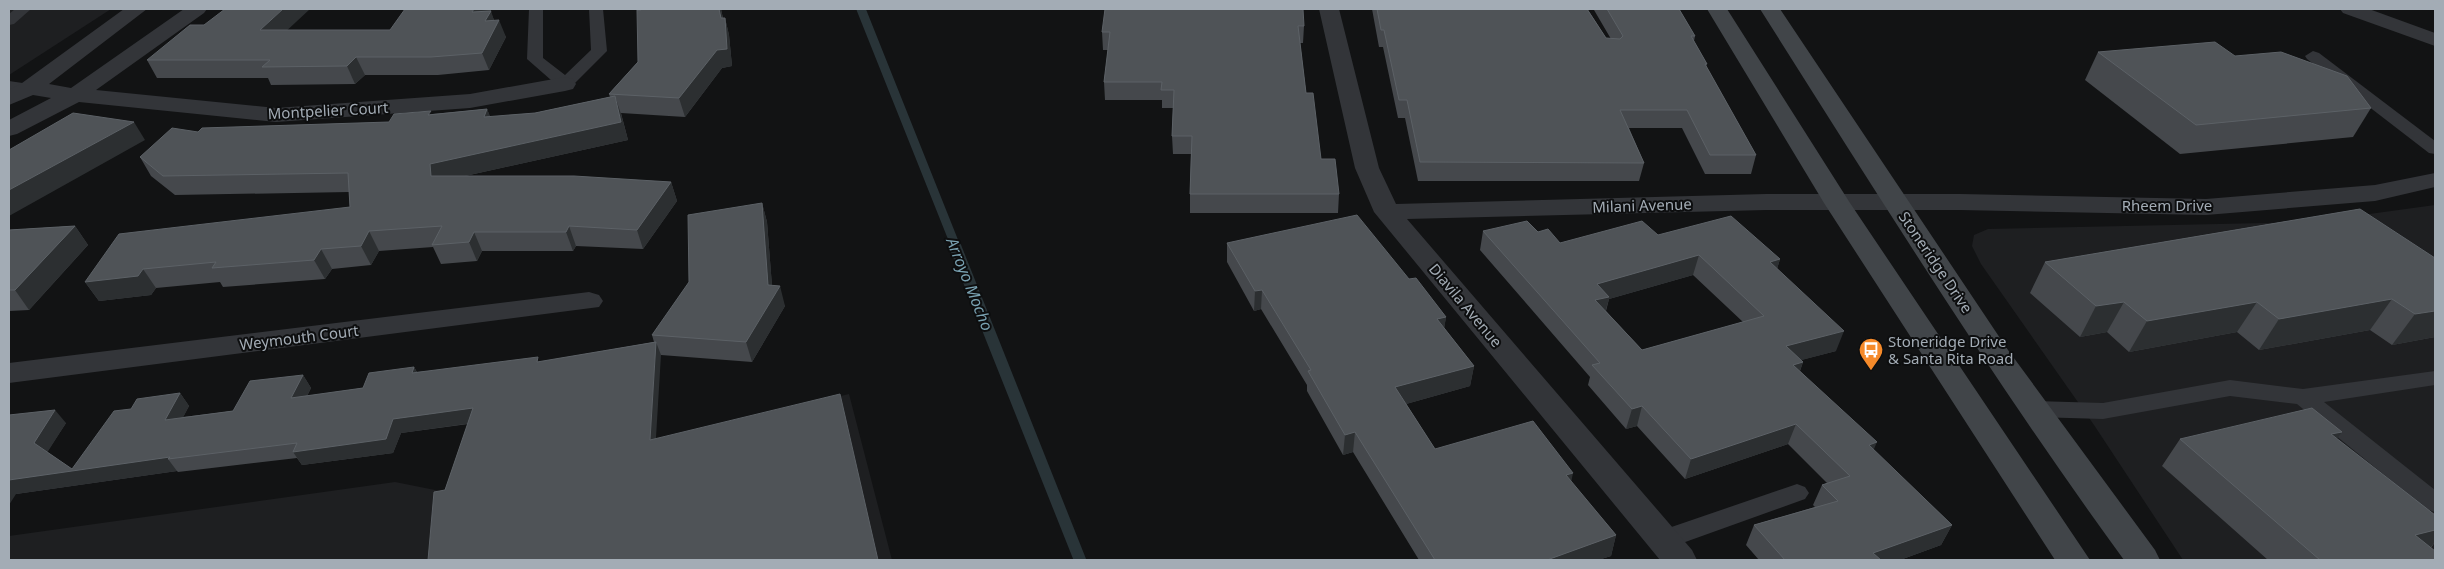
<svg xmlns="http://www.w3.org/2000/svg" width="2444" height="569" font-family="'Noto Sans',sans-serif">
	<rect width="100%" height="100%" fill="#121314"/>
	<g fill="#1e1f21">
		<polygon points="9,9 111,9 9,75"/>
		<polygon points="2435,205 2435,560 2183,560 2094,425 1981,264 1972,246 1974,235 1988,229 2311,222"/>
		<polygon points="849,394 892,560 9,560 9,536 395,482 440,491"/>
	</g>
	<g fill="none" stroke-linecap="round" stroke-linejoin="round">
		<polyline stroke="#293438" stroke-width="9" points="861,9 956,247"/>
		<polyline stroke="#293438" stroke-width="12" points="955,246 1080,560"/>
		<g fill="#333539" fill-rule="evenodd">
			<polygon points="15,9 31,9 14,24 9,25 9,14"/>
			<polygon points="529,9 543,9 543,58 565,75 591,50 589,9 603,9 607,51 571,87 559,87 527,59"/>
			<polygon points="2313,51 2319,53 2435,141 2435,154 2429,153 2307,59 2305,56"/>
			<polygon points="9,81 36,85 38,88 36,91 9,91"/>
			<polygon points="2435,371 2435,385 2324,402 2435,490 2435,512 2426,509 2297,404 2230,396 2103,419 2035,417 2027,415 2024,409 2027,403 2035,401 2103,403 2230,380 2303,389"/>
			<polygon points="1797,484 1805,487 1809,493 1805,499 1663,550 1654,547 1651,540 1654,533"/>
		</g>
		<g fill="#333539" fill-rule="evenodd">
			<polygon points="124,9 147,9 49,84 71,88 184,9 207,9 204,13 96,90 276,108 470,94 565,77 573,79 576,84 573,89 565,91 470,108 276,122 79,102 17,134 9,136 9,120 51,98 33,95 9,105 9,90 22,83"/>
			<polygon points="1319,9 1339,9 1379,168 1396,204 1766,194 1960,194 2206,199 2375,185 2435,173 2435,187 2375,201 2206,215 1960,210 1766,210 1407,219 1692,550 1697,560 1660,560 1374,212 1355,168"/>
			<polygon points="2340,9 2369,9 2435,33 2435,46 2343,13"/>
			<polygon points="589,292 599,295 603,301 599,307 9,383 9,363"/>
		</g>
		<g fill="#414549" fill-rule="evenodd">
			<polygon points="1707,9 1727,9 1850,203 2090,560 2055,560 1824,203"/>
			<path d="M 1760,9 L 1780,9 L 2008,350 L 2155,550 L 2160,560 L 2124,560 C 1994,382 1878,195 1760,9 Z"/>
		</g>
	</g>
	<g fill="#45484c" fill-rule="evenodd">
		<polygon points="492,9 490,11 494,20 506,37 489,70 438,75 365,75 355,84 271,85 268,78 157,78 147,60 287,30 390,30"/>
		<polygon points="641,9 721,9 723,18 725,18 729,35 732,66 722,68 685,117 621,113 628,140 465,176 671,182 677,201 643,249 576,246 573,251 482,251 477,261 441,264 433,247 379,251 371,265 332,269 325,279 223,287 220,282 156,288 151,295 99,301 85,282 350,207 349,192 175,195 151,176 140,157 198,132 389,122 432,114 487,109 490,117 535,113 610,97 609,94 638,62"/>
		<path d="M 1372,9 L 1679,9 L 1695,36 L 1694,41 L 1707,64 L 1706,66 L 1756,155 L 1751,174 L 1705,174 L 1682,128 L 1629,128 L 1644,163 L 1639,181 L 1418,181 L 1405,118 L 1398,118 L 1383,47 L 1379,47 ZM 1588,10 L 1594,10 L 1611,39 L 1606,38 Z"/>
		<polygon points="1304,26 1303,43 1300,43 1306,93 1321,159 1339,194 1338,213 1190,213 1190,194 1191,154 1173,154 1172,136 1173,108 1162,108 1162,100 1105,100 1104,82 1108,50 1103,50 1102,32"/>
		<polygon points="2098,52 2235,56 2371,108 2353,137 2180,154 2085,80"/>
		<polygon points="762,203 767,222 772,286 785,306 752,362 661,355 445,490 468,424 401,433 393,453 302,465 297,458 178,472 177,471 16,494 9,415 66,423 47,452 72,469 131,409 180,393 189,406 183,417 233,411 303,375 311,388 307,396 363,388 414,367 417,372 540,362 654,342 652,335"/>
		<polygon points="2360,209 2435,337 2392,345 2370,330 2259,350 2237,332 2129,352 2107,332 2080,337 2030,293 2045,262"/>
		<polygon points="75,226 88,245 29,310 9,311 9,230"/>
		<path d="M 1483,231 L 1538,232 L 1560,243 L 1780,259 L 1777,269 L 1836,351 L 1801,360 L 1803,362 L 1800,371 L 1873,450 L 1952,525 L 1941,545 L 1900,560 L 1759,560 L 1746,545 L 1754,525 L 1815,507 L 1813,505 L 1822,485 L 1827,483 L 1788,444 L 1685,479 L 1637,426 L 1626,429 L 1588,385 L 1590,377 L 1480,250 ZM 1693,275 L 1743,322 L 1642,350 L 1606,311 L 1609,299 Z"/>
		<polygon points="1227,243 1409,279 1446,317 1444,328 1474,366 1470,386 1406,404 1435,449 1571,482 1616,535 1611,556 1598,560 1419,560 1353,452 1343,455 1307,391 1307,385 1261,309 1254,311 1227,262"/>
		<polygon points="2180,439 2337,439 2435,515 2435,542 2431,548 2435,560 2268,560 2162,466"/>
	</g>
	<g fill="#2c2f31">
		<polygon points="283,9 310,9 268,48 260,30"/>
		<polygon points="474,9 492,9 479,29 472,12"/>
		<polygon points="719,9 721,9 726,36 721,18"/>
		<polygon points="491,11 496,26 499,20 506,37 489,70 482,53 485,21"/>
		<polygon points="725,18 729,35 732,66 722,68 685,117 679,98"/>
		<polygon points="356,57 365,75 355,84 347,66"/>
		<polygon points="615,96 621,114 628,140 438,182 431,176 430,164"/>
		<polygon points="487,109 495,128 484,117"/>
		<polygon points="134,122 145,140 9,216 9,190"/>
		<polygon points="671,182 677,201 643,249 637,230"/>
		<polygon points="762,203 767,222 773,298 780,286 785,306 752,362 746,342 768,285"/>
		<polygon points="75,226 88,245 29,310 15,290"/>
		<polygon points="569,226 576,246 573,251 566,232"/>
		<polygon points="369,231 379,251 371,265 361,246"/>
		<polygon points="474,232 482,251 477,261 469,242"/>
		<polygon points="321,249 332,269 325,279 314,260"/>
		<polygon points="1699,255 1693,275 1609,299 1604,316 1591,320 1597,284"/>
		<polygon points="1780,259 1774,279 1770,262"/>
		<polygon points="143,269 156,288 151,295 99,301 85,282"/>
		<polygon points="1262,290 1261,309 1254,311 1255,291"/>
		<polygon points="2392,299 2370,330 2259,350 2279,319"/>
		<polygon points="2124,302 2107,332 2080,337 2096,306"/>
		<polygon points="2257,302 2237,332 2129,352 2147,321"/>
		<polygon points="2435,311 2435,337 2392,345 2415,314"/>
		<polygon points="1446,317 1443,337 1437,319"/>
		<polygon points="1844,331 1836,351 1779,366 1786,346"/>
		<polygon points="656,342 661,355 655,454 650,440"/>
		<polygon points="1803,362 1796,382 1793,365"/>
		<polygon points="1474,366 1470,386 1392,408 1395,387"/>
		<polygon points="414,367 421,380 412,373"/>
		<polygon points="303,375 311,388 299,412 291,398"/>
		<polygon points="180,393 189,406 175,433 165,420"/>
		<polygon points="1642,406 1637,426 1626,429 1632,409"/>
		<polygon points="473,408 480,422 401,433 393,453 302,465 293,452 393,419"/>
		<polygon points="55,410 66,423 45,456 34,443"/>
		<polygon points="1796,424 1788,444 1685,479 1691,459"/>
		<polygon points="1355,432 1353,452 1343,455 1345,435"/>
		<polygon points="2342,432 2322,459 2331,434"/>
		<polygon points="1877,442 1868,463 1869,445"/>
		<polygon points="170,457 168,459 177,471 16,494 9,505 9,480"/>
		<polygon points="1573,473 1569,493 1566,475"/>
		<polygon points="1952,525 1941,545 1900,560 1870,560 1873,553"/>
		<polygon points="2435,530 2435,542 2425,554 2415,535"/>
		<polygon points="1616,535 1611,556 1598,560 1547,560"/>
	</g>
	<g fill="#4f5357" stroke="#5c6166" fill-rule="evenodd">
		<polygon points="225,9 283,9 260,30 390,30 405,9 474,9 472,12 491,11 485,21 499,20 482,53 431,57 356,57 347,66 262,67 270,60 147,60 190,25 204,25"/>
		<polygon points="641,9 719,9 721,18 725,18 727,49 717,50 679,98 609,94 638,62 637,10 641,10"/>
		<polygon points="1105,9 1303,9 1304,26 1298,26 1306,93 1313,93 1321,159 1335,159 1339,194 1190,194 1192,136 1172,136 1174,90 1161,90 1162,82 1104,82 1110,32 1102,32"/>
		<polygon points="1377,9 1587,9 1606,38 1620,39 1623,36 1607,9 1679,9 1695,36 1691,36 1707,64 1705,64 1756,155 1710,155 1687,110 1620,110 1644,163 1420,162 1407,100 1399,100 1384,30 1381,30"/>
		<polygon points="2215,42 2235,56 2281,52 2347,76 2371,108 2196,125 2098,52"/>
		<polygon points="615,96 621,122 430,164 431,176 574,176 671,182 637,230 569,226 566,232 474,232 469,242 432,245 442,226 369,231 361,246 321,249 314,260 212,268 216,262 143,269 138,276 85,282 119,234 350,207 348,173 163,176 140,157 172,128 198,132 202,128 389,122 394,114 431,111 428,115 487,109 484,117 535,113"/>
		<polygon points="73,113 134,122 9,190 9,150"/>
		<polygon points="762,203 768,285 780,286 746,342 652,335 689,282 688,215"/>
		<polygon points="2360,209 2435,258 2435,311 2415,314 2392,299 2279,319 2257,302 2147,321 2124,302 2096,306 2045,262"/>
		<polygon points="1357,215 1409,279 1416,278 1446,317 1437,319 1474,366 1395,387 1435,449 1533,421 1573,473 1566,475 1616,535 1547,560 1435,560 1355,432 1345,435 1308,371 1311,370 1262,290 1255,291 1227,243"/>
		<path d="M 1731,216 L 1780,259 L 1770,262 L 1844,331 L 1786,346 L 1803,362 L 1793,365 L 1877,442 L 1869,445 L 1952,525 L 1873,553 L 1881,560 L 1785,560 L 1754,525 L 1838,501 L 1822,485 L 1850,476 L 1796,424 L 1691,459 L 1642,406 L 1632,409 L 1592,365 L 1600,363 L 1483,231 L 1527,221 L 1538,232 L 1548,229 L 1560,243 L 1642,221 L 1658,235 ZM 1699,255 L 1764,316 L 1642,350 L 1595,300 L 1609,297 L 1597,284 Z"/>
		<polygon points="75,226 15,290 9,290 9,230"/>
		<polygon points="656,342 650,440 840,394 878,560 428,560 434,492 445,490 473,408 393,419 386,439 293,452 297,443 168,459 170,457 9,480 9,415 55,410 34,443 72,469 114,411 131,409 137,399 180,393 165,420 233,411 250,381 303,375 291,398 363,388 369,373 414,367 412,373 538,357 537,362"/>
		<polygon points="2312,408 2342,432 2331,434 2435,515 2435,530 2415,535 2435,551 2435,560 2320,560 2180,439"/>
	</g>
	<defs>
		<symbol id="bus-pin" viewBox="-11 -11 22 30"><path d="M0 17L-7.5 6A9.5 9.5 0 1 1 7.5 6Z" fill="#f58a2a" stroke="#0d0e0f"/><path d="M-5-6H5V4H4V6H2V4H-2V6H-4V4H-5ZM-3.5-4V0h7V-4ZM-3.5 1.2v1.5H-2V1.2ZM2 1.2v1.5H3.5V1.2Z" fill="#fff"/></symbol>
	</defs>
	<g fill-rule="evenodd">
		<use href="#bus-pin" x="1857" y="336" width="28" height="38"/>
	</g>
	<g text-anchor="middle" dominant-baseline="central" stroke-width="4" stroke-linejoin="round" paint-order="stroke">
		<g font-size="15" fill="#a3acb5" stroke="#0d0e0f">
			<text transform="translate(328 110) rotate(-3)">Montpelier Court</text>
			<text transform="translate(1642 205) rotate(-2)">Milani Avenue</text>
			<text x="2167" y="205">Rheem Drive</text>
			<text transform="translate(1936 262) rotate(56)">Stoneridge Drive</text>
			<text transform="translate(1466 305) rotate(50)">Diavila Avenue</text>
			<text transform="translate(299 337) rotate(-7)">Weymouth Court</text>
		</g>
		<g font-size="15" fill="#a3acb5" stroke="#0d0e0f" text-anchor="start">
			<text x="1888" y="341">Stoneridge Drive<tspan x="1888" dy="17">&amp; Santa Rita Road</tspan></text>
		</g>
		<g font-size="16" font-style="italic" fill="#79a1b1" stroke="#0d0e0f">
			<text transform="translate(970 284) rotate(68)">Arroyo Mocho</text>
		</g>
	</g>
	<rect width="2444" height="569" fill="none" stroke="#a3acb5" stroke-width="20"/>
</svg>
